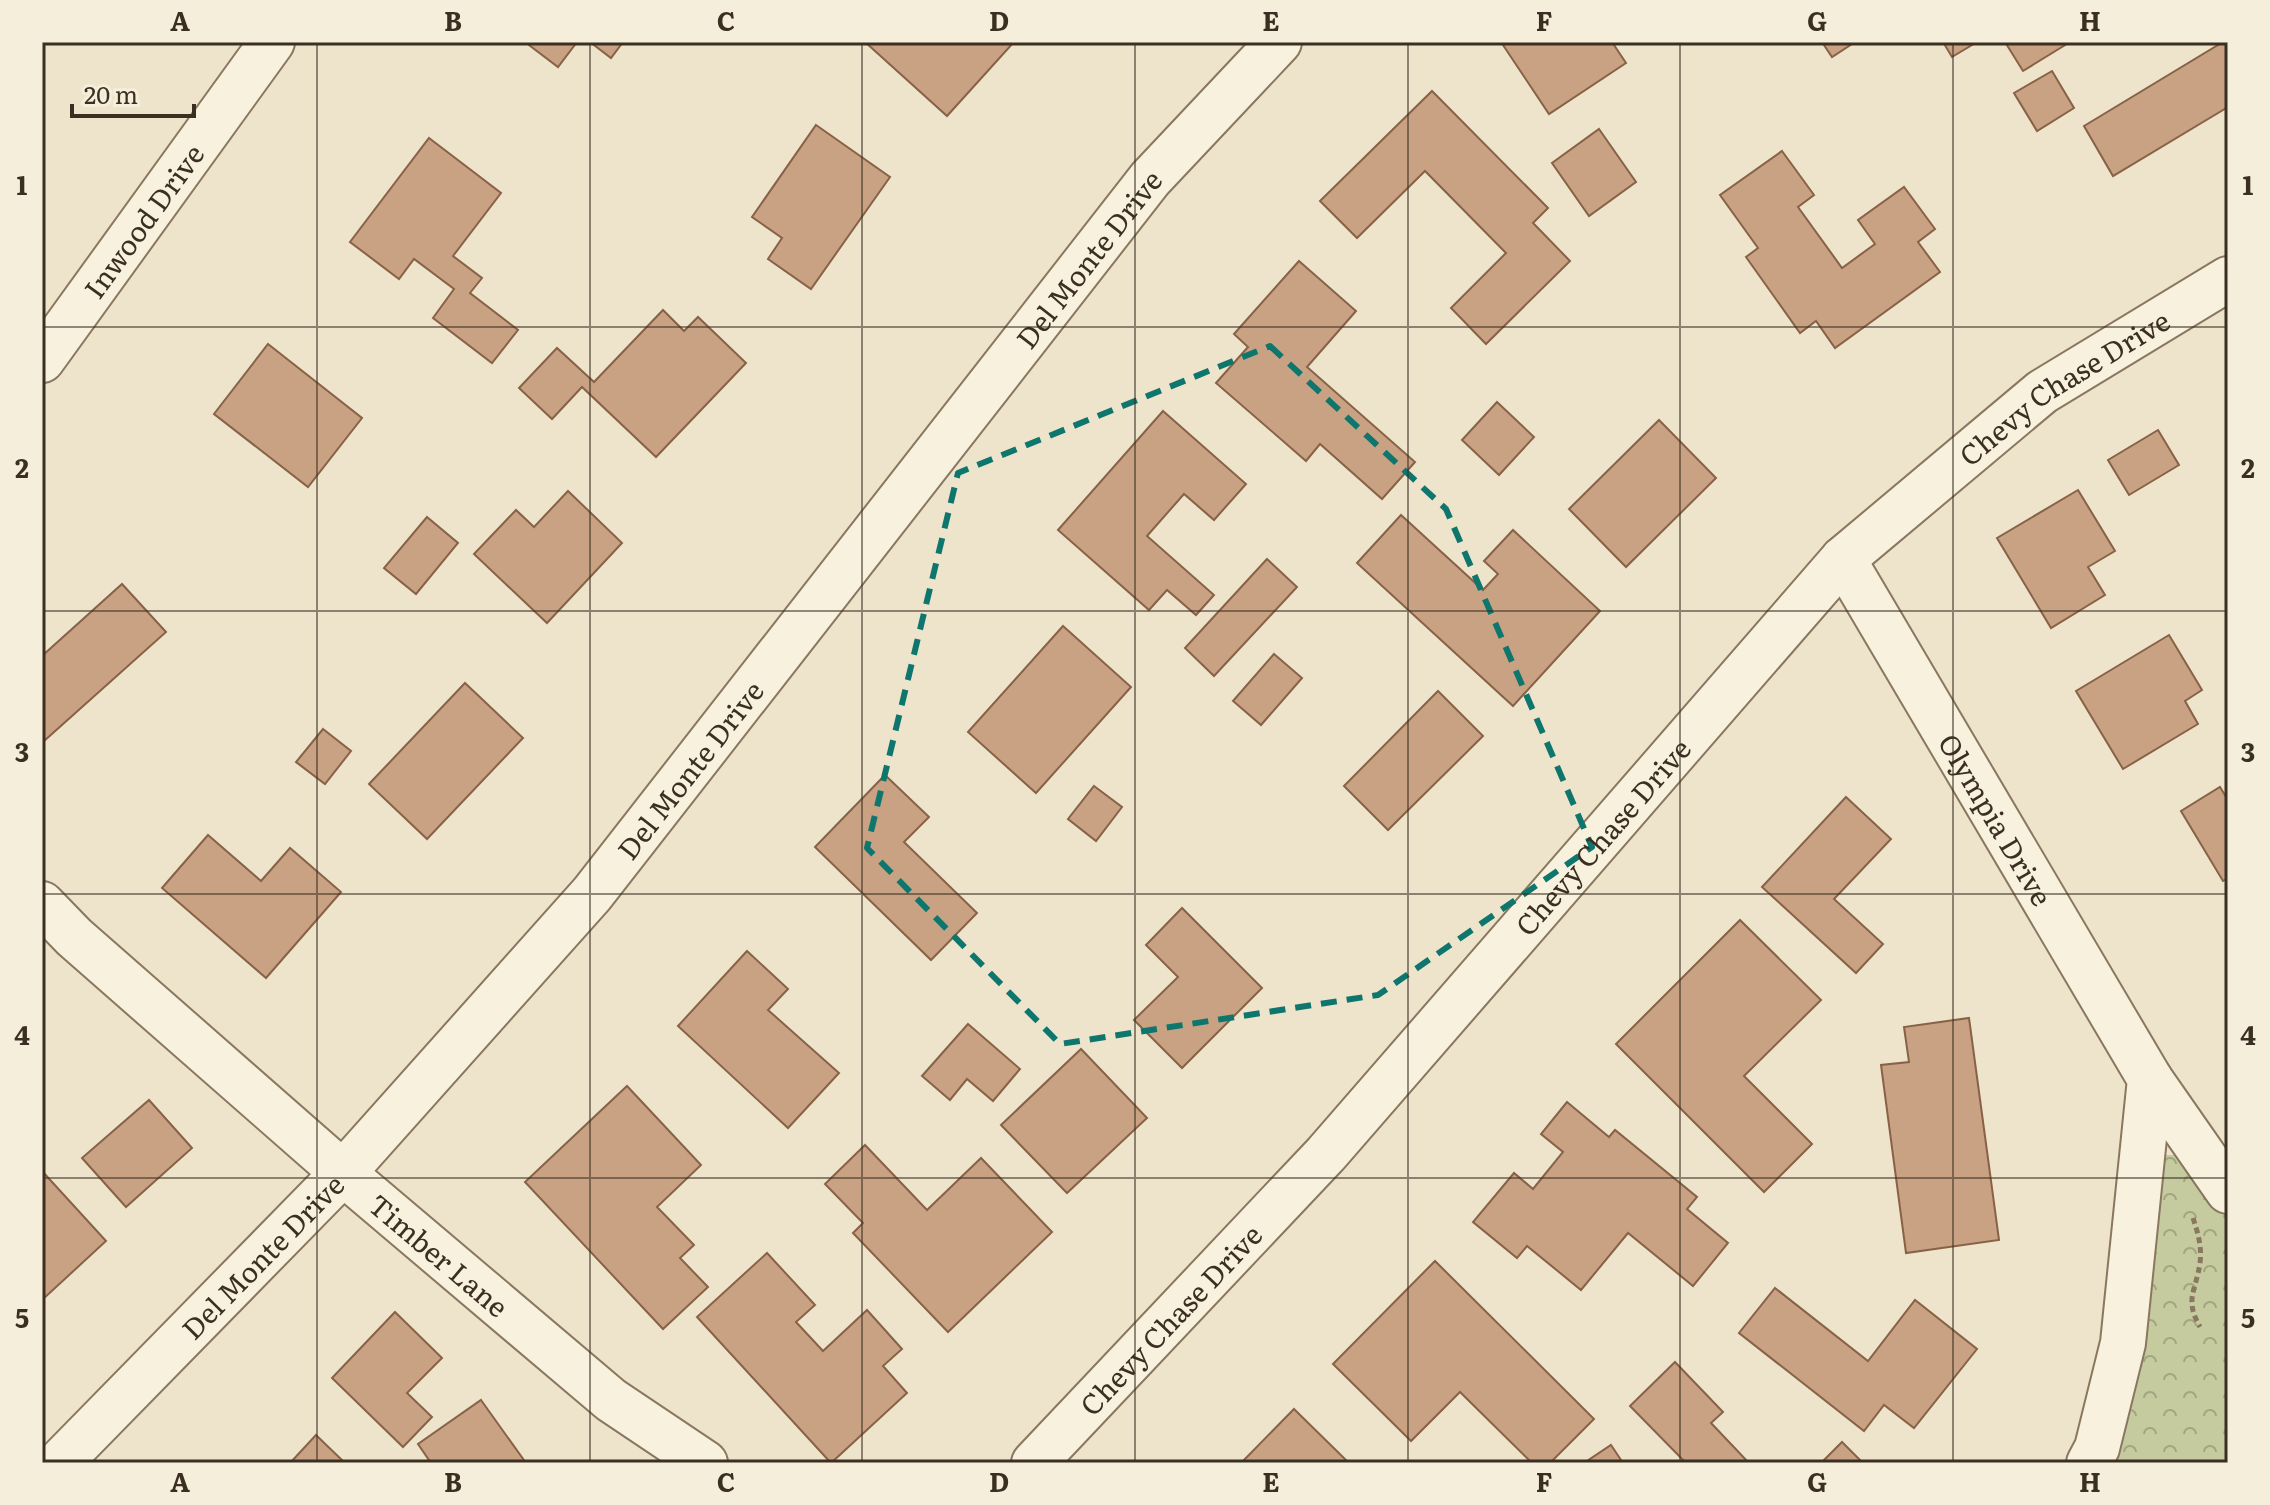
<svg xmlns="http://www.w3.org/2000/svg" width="2270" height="1505" font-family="Literata,serif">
	<defs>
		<pattern id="park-crowns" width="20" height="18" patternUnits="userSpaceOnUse" patternTransform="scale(2)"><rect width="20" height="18" fill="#c5cb9e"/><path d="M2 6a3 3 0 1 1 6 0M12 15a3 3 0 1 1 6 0" fill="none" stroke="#a1a580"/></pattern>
	</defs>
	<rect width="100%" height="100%" fill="#ede4cb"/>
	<path fill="url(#park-crowns)" d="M 2163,1155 L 2181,1155 L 2228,1212 L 2228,1463 L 2112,1463 C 2152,1370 2153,1266 2159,1166 Z"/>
	<g fill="#c9a283" stroke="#886246" stroke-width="2">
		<polygon points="525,42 577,42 558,67"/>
		<polygon points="590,42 623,42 611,58"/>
		<polygon points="865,42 1014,42 947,116"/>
		<polygon points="1501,42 1612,42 1626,63 1549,114"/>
		<polygon points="1822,42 1855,42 1832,57"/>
		<polygon points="1943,42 1977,42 1952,57"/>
		<polygon points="2005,42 2070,42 2023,71"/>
		<polygon points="2223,42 2228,46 2228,107 2113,176 2084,126"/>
		<polygon points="2052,71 2074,108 2037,131 2014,93"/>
		<polygon points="1432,91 1548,208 1533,223 1570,261 1486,344 1451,308 1506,253 1425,171 1357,238 1320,201"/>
		<polygon points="816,125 890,177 811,289 768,259 782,238 752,217"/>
		<polygon points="1599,129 1636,182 1589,216 1552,163"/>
		<polygon points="429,138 501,193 453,256 482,278 470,293 518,330 492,363 433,318 454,289 414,259 399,279 350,242"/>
		<polygon points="1782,151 1814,195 1798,207 1842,268 1875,244 1858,220 1904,187 1935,229 1918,242 1940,272 1835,348 1816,321 1800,333 1746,257 1758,248 1720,195"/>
		<polygon points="1299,261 1356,311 1307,367 1415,462 1382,499 1320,444 1306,461 1216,383 1248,347 1234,334"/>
		<polygon points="663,310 684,331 698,317 746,363 656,457 582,387 552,419 519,388 557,348 594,382"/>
		<polygon points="268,344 362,418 308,487 214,414"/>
		<polygon points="1497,402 1534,437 1499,475 1462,440"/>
		<polygon points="1163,411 1246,484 1214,520 1184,494 1147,536 1214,595 1196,615 1167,590 1149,610 1058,530"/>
		<polygon points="1659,420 1716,478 1626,567 1569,509"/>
		<polygon points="2158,430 2179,465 2129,495 2108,460"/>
		<polygon points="2078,490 2115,551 2088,567 2105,595 2051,628 1997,538"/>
		<polygon points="568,491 622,543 547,623 474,554 516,510 534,527"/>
		<polygon points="1401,515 1483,590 1498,574 1484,561 1513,530 1600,611 1513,706 1357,563"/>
		<polygon points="427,517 458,543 416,594 384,568"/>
		<polygon points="1267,559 1297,587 1214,676 1185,648"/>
		<polygon points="122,584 166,632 44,741 42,656"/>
		<polygon points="1063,626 1131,687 1036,793 968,732"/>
		<polygon points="2169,635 2202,690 2185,701 2198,724 2123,769 2076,691"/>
		<polygon points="1274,654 1302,678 1261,725 1233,701"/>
		<polygon points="465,683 523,738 427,839 369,784"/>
		<polygon points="1438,691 1483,736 1388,830 1344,786"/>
		<polygon points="323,729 351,751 325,784 296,762"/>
		<polygon points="885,775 929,817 904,842 977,913 931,960 815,847"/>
		<polygon points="1094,786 1122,807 1096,841 1068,819"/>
		<polygon points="2220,787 2228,800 2228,878 2223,881 2181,811"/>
		<polygon points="1846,797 1891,839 1834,899 1883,944 1856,973 1762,887"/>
		<polygon points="208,835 261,881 290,848 341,892 266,978 162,888"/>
		<polygon points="1182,908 1262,988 1182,1068 1134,1020 1178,977 1146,945"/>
		<polygon points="1740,920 1821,1000 1744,1076 1812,1144 1764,1192 1616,1044"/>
		<polygon points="747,951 788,989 768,1010 839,1073 788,1128 678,1026"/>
		<polygon points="1969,1018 1999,1240 1906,1253 1881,1065 1909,1062 1904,1027"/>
		<polygon points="968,1024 1020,1069 993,1101 967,1079 950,1100 922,1076"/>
		<polygon points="1081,1049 1147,1118 1067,1193 1001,1125"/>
		<polygon points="627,1086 701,1165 657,1207 694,1245 680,1258 708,1287 663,1329 525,1182"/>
		<polygon points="149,1100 192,1148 126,1207 82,1158"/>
		<polygon points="1567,1102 1609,1137 1615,1130 1697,1197 1687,1209 1728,1243 1693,1286 1628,1233 1581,1290 1527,1246 1517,1258 1473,1222 1514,1173 1533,1189 1563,1152 1541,1134"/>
		<polygon points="865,1145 927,1210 981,1158 1052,1232 948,1332 853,1233 863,1223 825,1184"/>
		<polygon points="42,1171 106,1241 42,1300"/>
		<polygon points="767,1253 815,1305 796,1322 823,1351 867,1310 902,1349 883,1366 907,1393 831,1463 697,1317"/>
		<polygon points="1435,1261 1594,1419 1550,1463 1532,1463 1460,1392 1411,1441 1333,1364"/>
		<polygon points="1775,1288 1868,1361 1915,1300 1977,1349 1914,1428 1884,1405 1864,1431 1739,1333"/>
		<polygon points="395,1312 442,1358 407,1393 432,1417 403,1447 332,1378"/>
		<polygon points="1675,1362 1723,1412 1711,1423 1749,1463 1686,1463 1630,1406"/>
		<polygon points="481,1400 526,1463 431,1463 418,1444"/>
		<polygon points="1294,1409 1349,1463 1241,1463"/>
		<polygon points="316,1435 345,1463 290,1463"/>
		<polygon points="1842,1442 1863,1463 1821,1463"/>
		<polygon points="1611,1445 1623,1463 1584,1463"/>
	</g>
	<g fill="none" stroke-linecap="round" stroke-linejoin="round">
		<defs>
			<g id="minor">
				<path id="s1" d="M 42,360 L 272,42"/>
				<path id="s2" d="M 1843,559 L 2150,1079 L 2123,1343 L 2097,1448 L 2089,1463"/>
				<path id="s3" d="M 42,904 L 74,937 L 343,1173 L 611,1400 L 705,1463"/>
				<polyline points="2150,1079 2228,1191"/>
				<path id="s4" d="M 59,1463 L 343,1173 L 592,894 L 1150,179 L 1279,42"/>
				<path id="s5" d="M 1034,1463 L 1326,1154 L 1843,559 L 2042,392 L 2228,279"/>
			</g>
		</defs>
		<use href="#minor" stroke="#89775f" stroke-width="48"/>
		<path stroke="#89775f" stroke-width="5" stroke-dasharray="6 4" stroke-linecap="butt" d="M 2193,1218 C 2198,1233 2202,1247 2200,1263 C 2196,1291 2184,1299 2200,1327"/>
		<use href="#minor" stroke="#f8f1de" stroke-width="44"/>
	</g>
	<path fill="none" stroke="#0f766e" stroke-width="6" stroke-dasharray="16 10" stroke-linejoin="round" d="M 1270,346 L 1446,509 L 1592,847 L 1378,995 L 1060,1044 L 867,848 L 958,473 Z"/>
	<path fill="none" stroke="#3b2f22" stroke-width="2" stroke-opacity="0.55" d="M 317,42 L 317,1463M 590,42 L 590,1463M 862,42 L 862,1463M 1135,42 L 1135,1463M 1408,42 L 1408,1463M 1680,42 L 1680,1463M 1953,42 L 1953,1463M 42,327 L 2228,327M 42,611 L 2228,611M 42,894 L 2228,894M 42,1178 L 2228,1178"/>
	<g text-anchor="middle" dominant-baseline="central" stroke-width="8" stroke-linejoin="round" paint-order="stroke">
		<g font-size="28" fill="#3b2f22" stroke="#f5eeda">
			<text stroke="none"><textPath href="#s1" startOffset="172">Inwood Drive</textPath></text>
			<text stroke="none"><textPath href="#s4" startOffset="1586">Del Monte Drive</textPath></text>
			<text stroke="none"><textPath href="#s5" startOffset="1494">Chevy Chase Drive</textPath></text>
			<text stroke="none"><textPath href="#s4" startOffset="938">Del Monte Drive</textPath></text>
			<text stroke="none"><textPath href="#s2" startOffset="302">Olympia Drive</textPath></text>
			<text stroke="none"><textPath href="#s5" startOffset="846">Chevy Chase Drive</textPath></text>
			<text stroke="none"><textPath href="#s3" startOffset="530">Timber Lane</textPath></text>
			<text stroke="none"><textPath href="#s4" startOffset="290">Del Monte Drive</textPath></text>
			<text stroke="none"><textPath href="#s5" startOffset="198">Chevy Chase Drive</textPath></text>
		</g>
	</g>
	<rect width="2270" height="1505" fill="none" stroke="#f5eeda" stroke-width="88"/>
	<path d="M72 104v12h122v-12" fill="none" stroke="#3b2f22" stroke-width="4"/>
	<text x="84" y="104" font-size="24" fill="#3b2f22" stroke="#f5eeda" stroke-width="6" paint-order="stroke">20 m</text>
	<rect x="44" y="44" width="2182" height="1417" fill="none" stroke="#3b2f22" stroke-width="3"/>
	<g font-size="26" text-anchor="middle" font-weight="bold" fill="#3b2f22">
		<text x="180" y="31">A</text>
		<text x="453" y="31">B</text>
		<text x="726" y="31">C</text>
		<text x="999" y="31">D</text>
		<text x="1271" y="31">E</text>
		<text x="1544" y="31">F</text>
		<text x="1817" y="31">G</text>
		<text x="2090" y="31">H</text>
		<text x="22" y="195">1</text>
		<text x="2248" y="195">1</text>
		<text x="22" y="478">2</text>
		<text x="2248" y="478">2</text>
		<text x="22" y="762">3</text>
		<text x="2248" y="762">3</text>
		<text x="22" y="1045">4</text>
		<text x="2248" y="1045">4</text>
		<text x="22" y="1328">5</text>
		<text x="2248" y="1328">5</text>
		<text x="180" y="1492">A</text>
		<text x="453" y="1492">B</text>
		<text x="726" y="1492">C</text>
		<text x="999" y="1492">D</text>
		<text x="1271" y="1492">E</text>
		<text x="1544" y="1492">F</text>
		<text x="1817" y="1492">G</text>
		<text x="2090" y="1492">H</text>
	</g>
</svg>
